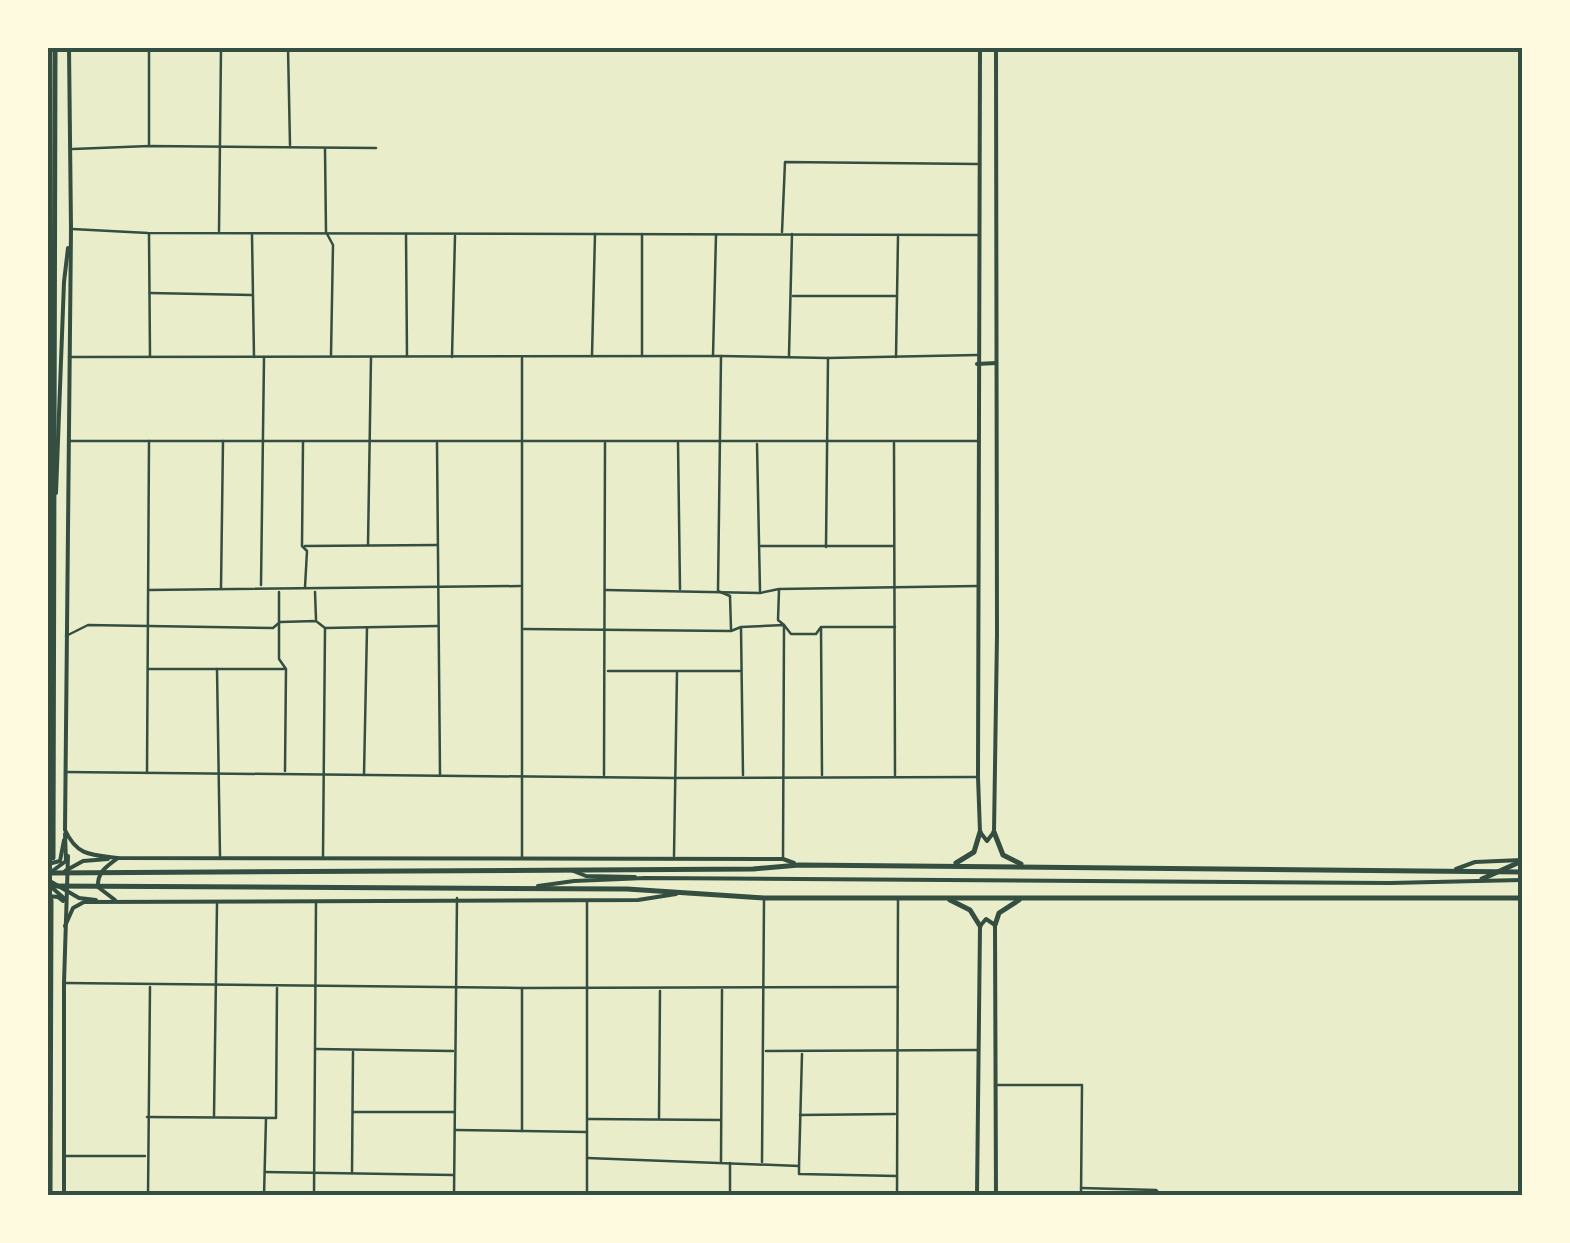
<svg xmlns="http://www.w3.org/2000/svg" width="1570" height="1243" font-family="'Noto Sans',sans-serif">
	<rect width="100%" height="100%" fill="#e9edc9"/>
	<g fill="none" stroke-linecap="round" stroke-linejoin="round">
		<g stroke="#344e41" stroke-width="2.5">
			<polyline points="288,48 290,145"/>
			<polyline points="149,144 149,48"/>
			<polyline points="73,149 149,146 376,148"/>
			<polyline points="325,149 326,232 333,245 331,355"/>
			<polyline points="72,229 148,233 978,235"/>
			<polyline points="219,231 221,48"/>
			<polyline points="782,232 785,162 977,164"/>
			<polyline points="149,234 150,356"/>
			<polyline points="406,234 407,356"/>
			<polyline points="642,234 642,356"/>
			<polyline points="252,235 254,357"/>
			<polyline points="150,293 252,295"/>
			<polyline points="793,296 895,296"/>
			<polyline points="592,356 595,234"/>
			<polyline points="713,356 716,235"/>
			<polyline points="721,356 718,591 730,596 731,629"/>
			<polyline points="789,356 792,234"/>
			<polyline points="69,357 721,356 828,358 977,355"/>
			<polyline points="452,357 455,236"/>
			<polyline points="896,357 898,237"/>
			<polyline points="522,358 522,858"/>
			<polyline points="70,441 977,441"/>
			<polyline points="303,442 302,546 307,551 305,587"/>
			<polyline points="678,442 680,589"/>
			<polyline points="437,443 440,775"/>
			<polyline points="894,443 895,775"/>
			<polyline points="757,444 760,591"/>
			<polyline points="368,545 371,357"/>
			<polyline points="305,546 437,545"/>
			<polyline points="761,546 893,546"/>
			<polyline points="826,547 828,358"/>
			<polyline points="261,585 264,358"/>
			<polyline points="221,588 223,441"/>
			<polyline points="149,590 520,586"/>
			<polyline points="606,590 760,593 779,589 977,586"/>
			<polyline points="779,590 778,620 784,625 783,859"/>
			<polyline points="279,592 279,659 286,669 285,771"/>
			<polyline points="315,592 316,619"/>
			<polyline points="741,628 743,775"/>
			<polyline points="821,628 822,775"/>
			<polyline points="524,629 731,631 741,627 784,625 791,634 816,634 821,627 895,627"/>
			<polyline points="66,636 88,625 273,628 280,622 316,621 325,628 437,626"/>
			<polyline points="148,669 284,669"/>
			<polyline points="217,669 220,856"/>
			<polyline points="608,671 740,671"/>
			<polyline points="65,772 675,778 976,777"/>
			<polyline points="147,773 149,441"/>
			<polyline points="364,775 367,628"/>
			<polyline points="604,775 605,443"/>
			<polyline points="323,856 325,629"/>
			<polyline points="674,856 677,672"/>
			<polyline points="65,983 522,988 898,987"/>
			<polyline points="316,1049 453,1051"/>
			<polyline points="766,1051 978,1050"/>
			<polyline points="998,1085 1082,1085 1081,1196"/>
			<polyline points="353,1112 454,1112"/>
			<polyline points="800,1115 895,1114"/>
			<polyline points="214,1116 217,904"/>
			<polyline points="147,1117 276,1118 277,988"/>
			<polyline points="659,1118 660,991"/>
			<polyline points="588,1119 720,1120"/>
			<polyline points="455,1130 586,1132"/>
			<polyline points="522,1131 522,988"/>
			<polyline points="64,1156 145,1156"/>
			<polyline points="587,1158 799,1166 799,1174 897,1176"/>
			<polyline points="721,1161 722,990"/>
			<polyline points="762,1162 764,900"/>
			<polyline points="799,1166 802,1054"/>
			<polyline points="265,1172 453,1175"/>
			<polyline points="352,1173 353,1052"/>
			<polyline points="1081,1188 1156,1190 1162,1196"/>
			<polyline points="148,1194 200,1196"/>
			<polyline points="148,1196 150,987"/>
			<polyline points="264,1196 266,1118"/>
			<polyline points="314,1196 316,902"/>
			<polyline points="454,1196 457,898"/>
			<polyline points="587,1196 587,901"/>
			<polyline points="730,1196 730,1163"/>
			<polyline points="897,1196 898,900"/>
		</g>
		<g stroke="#344e41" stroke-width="4">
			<path d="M 69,48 L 71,229 L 65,830 C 77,856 91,855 118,858 L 783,859 L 794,863"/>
			<polyline points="980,48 978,777 980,832 987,841 994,832 997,635 996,48"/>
			<polyline points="977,364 996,363"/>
			<polyline points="56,493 64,282 68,248"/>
			<polyline points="48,864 60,861 64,840"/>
			<polyline points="1456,869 1475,862 1522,860"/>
			<polyline points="65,871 83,861 108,859"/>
			<polyline points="51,872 66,861 65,834"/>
			<polyline points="48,880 79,898 96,900"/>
			<polyline points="50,886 65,899"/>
			<polyline points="48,896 58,897 63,901"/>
			<path d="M 115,900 L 98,887 C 97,872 107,866 118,858"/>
			<polyline points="65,926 73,908 84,902 638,900 676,894"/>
			<polyline points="64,1196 64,983 68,856"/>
			<polyline points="977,1196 980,926 986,919 995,925 996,1196"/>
		</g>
		<g stroke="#344e41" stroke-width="4">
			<polyline points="571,870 586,876 635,877"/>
			<polyline points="538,886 574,881 645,878 1390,883 1522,880"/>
		</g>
		<g stroke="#344e41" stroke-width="5">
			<polyline points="994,832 1003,855 1021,864"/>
			<polyline points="53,858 55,48"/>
			<polyline points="956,863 974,852 980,832"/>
			<polyline points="48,873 753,869 799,865 1522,872"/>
			<polyline points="1482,879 1522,861"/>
			<polyline points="48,886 627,889 764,898 1522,898"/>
			<polyline points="950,900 970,910 980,926"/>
			<polyline points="995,925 999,913 1019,900"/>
			<polyline points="50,1196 51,900"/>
		</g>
	</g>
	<rect width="1570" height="1243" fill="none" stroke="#fefae0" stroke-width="100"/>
	<rect x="50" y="50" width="1470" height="1143" fill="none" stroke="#344e41" stroke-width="4"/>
</svg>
